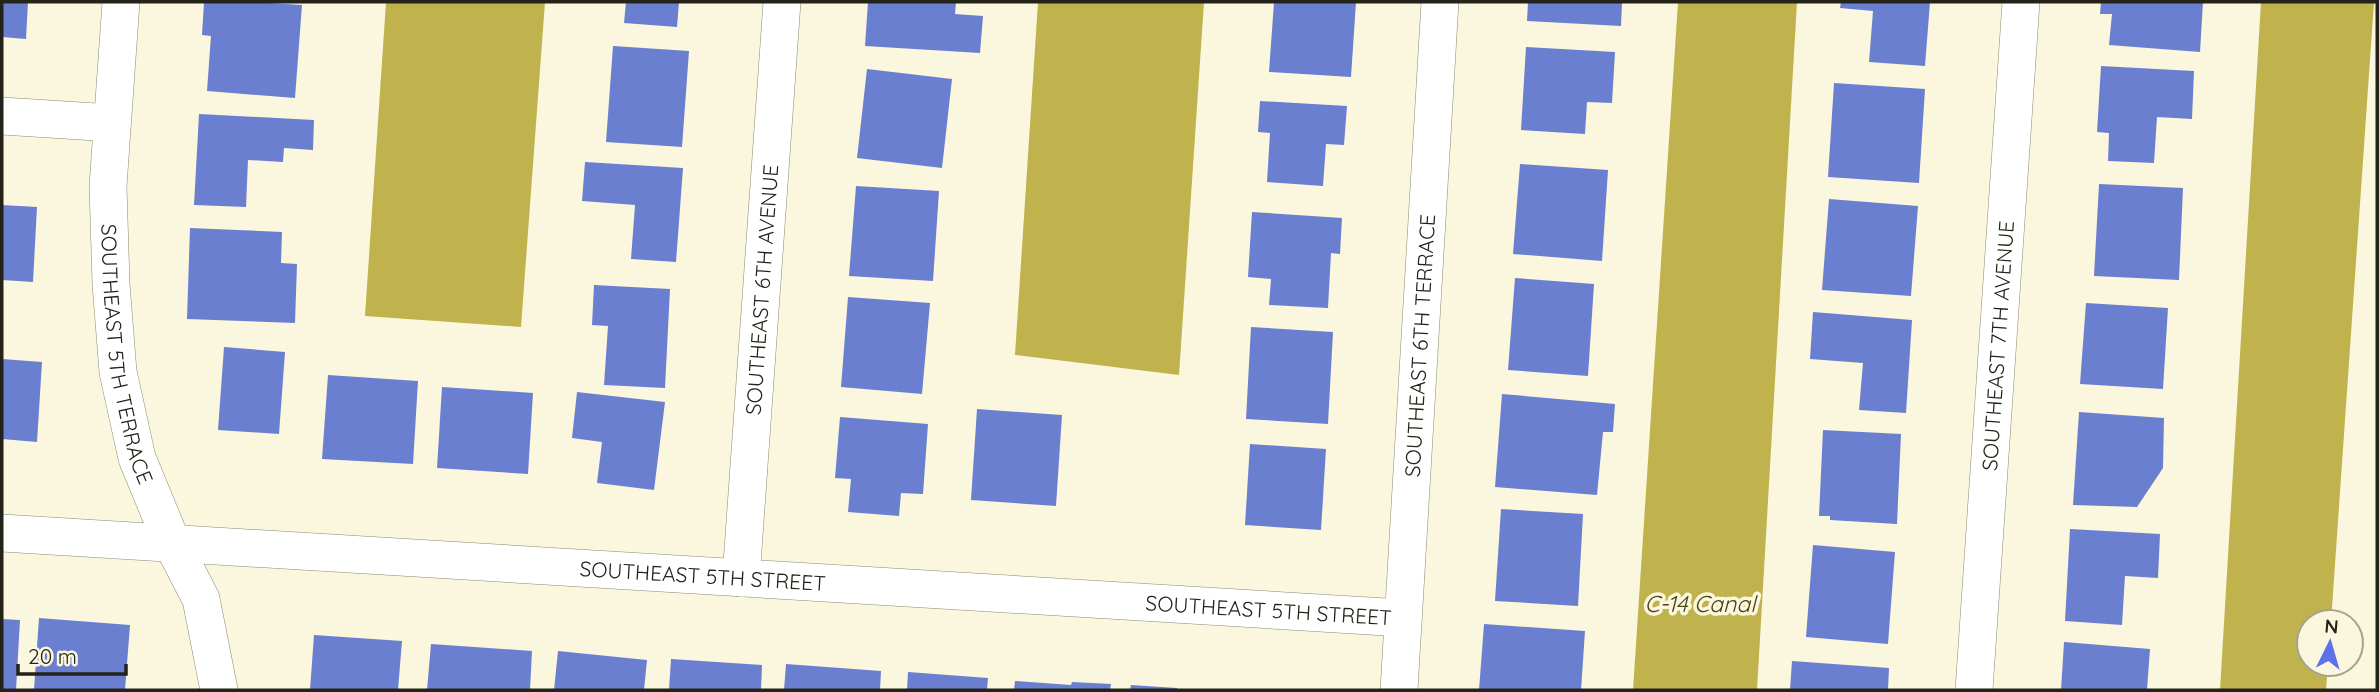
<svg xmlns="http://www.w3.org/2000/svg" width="2379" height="692" font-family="Quicksand,sans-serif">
	<rect width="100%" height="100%" fill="#faf7de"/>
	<g fill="#c0b34d">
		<polygon points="386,2 545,2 521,327 365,316"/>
		<polygon points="1038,2 1204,2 1179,375 1015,355"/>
		<polygon points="1678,2 1797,2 1757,690 1633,690"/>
		<polygon points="2261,2 2374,2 2331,622 2309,622 2309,664 2328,664 2326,690 2220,690"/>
	</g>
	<g fill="#6b7fd0">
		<polygon points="2,2 28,2 26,39 2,37"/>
		<polygon points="204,2 253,2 302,5 295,98 207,91 211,36 202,35"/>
		<polygon points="626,2 679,2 677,27 624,23"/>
		<polygon points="868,2 956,2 955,14 983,16 980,53 865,46"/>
		<polygon points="1274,2 1356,2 1351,77 1269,72"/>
		<polygon points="1528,2 1622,2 1621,26 1527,21"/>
		<polygon points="1841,2 1930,2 1925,66 1869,62 1873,11 1840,8"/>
		<polygon points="2101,2 2203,2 2200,52 2109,45 2112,14 2100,14"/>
		<polygon points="613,46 689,51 682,147 606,142"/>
		<polygon points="1526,47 1615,52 1612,103 1587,102 1585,134 1521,130"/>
		<polygon points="2101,66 2194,71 2192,119 2157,117 2154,163 2108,161 2109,133 2097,132"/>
		<polygon points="867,69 952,79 942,168 857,158"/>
		<polygon points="1834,83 1925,89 1919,183 1828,177"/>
		<polygon points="1260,101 1347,106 1344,145 1326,144 1323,186 1267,182 1270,133 1258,132"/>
		<polygon points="199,114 314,120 313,150 284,148 283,162 248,160 246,207 194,205"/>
		<polygon points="585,162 683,168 676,262 631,259 635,205 582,201"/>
		<polygon points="1520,164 1608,170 1602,261 1513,254"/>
		<polygon points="2099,184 2183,188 2179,280 2094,276"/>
		<polygon points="856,186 939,191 933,281 849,276"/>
		<polygon points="1829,199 1918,206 1911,296 1822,290"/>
		<polygon points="2,205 37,207 33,282 2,280"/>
		<polygon points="1252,212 1342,218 1340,254 1331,253 1328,308 1269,305 1271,279 1248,277"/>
		<polygon points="190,228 282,232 281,263 297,264 295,323 187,319"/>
		<polygon points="1515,278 1594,284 1588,376 1508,370"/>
		<polygon points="594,285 670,289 665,388 604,385 608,326 592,325"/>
		<polygon points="848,297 930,303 922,394 841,387"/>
		<polygon points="2086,303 2168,308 2163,389 2080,384"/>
		<polygon points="1813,312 1912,320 1906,413 1859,410 1863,363 1810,359"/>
		<polygon points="1251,327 1333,332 1328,424 1246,419"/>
		<polygon points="224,347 285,352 279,434 218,430"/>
		<polygon points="2,359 42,362 37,442 2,439"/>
		<polygon points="328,375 418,381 413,464 322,459"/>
		<polygon points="442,387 533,393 528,474 437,468"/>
		<polygon points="577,392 665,402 654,490 597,483 602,442 572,438"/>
		<polygon points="1502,394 1615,404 1613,432 1603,432 1597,495 1495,487"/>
		<polygon points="977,409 1062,415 1056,506 971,500"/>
		<polygon points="2079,412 2164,418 2163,468 2137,507 2073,505"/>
		<polygon points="840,417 928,424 923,494 901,493 899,516 848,512 851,479 835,478"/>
		<polygon points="1823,430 1901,434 1897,524 1830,520 1830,516 1819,516"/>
		<polygon points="1250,444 1326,449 1321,530 1245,525"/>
		<polygon points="1501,509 1583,514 1578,606 1495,601"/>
		<polygon points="2070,529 2160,534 2158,578 2125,576 2122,625 2065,621"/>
		<polygon points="1813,545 1895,552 1888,644 1806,637"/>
		<polygon points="39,618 130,625 125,690 34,690"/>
		<polygon points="2,619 20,620 16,690 2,690"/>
		<polygon points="1484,624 1585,631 1581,690 1479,690"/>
		<polygon points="314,635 402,641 398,690 310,690"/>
		<polygon points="2064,642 2150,649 2147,690 2061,690"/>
		<polygon points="431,644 532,651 530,690 427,690"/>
		<polygon points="558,651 647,660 644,690 554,690"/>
		<polygon points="671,659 762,665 761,690 669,690"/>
		<polygon points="1792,661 1889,668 1888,690 1790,690"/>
		<polygon points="786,664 881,671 880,690 784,690"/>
		<polygon points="908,672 988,678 987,690 907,690"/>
		<polygon points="1015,681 1071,685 1072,682 1111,684 1110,690 1014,690"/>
		<polygon points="1131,685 1177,688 1177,690 1130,690"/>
	</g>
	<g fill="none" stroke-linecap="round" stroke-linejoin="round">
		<defs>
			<g id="minor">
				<path id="s1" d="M 121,2 L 108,186 L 111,284 L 118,372 L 137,458 L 172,543 L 201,599 L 219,690"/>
				<polyline points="2,116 112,123"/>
				<path id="s2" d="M 2,533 L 1403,618"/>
				<path id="s3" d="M 741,578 L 782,2"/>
				<path id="s4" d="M 1399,690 L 1440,2"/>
				<path id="s5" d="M 1974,690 L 2021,2"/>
			</g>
		</defs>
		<use href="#minor" stroke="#8c8a72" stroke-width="38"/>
		<use href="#minor" stroke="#fff" stroke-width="37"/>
	</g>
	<g text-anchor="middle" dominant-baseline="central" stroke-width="7" stroke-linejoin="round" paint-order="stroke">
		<g font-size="21" fill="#24231a" stroke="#faf7de">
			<text stroke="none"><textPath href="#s3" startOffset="289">SOUTHEAST 6TH AVENUE</textPath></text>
			<text stroke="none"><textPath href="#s4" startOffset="345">SOUTHEAST 6TH TERRACE</textPath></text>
			<text stroke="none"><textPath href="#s5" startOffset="345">SOUTHEAST 7TH AVENUE</textPath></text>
			<text stroke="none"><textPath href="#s1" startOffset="354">SOUTHEAST 5TH TERRACE</textPath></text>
			<text stroke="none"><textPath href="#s2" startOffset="702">SOUTHEAST 5TH STREET</textPath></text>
			<text stroke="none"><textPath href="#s2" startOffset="1269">SOUTHEAST 5TH STREET</textPath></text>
		</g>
		<g font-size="23" font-style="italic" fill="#4a441a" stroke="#faf7de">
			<text x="1700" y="603">C-14 Canal</text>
		</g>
	</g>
	<rect width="2379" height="692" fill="none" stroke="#24231a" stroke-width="7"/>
	<g transform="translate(2330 643) rotate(5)"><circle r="33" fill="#faf7de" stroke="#a4a290" stroke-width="2"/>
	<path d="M0-5L12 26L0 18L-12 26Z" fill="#5b72e8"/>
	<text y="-10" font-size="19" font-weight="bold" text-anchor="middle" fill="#24231a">N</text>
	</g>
	<path d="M18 664v10h108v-10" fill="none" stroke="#24231a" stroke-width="3.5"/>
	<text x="28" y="664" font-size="21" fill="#24231a" stroke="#faf7de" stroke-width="5" paint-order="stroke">20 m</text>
</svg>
